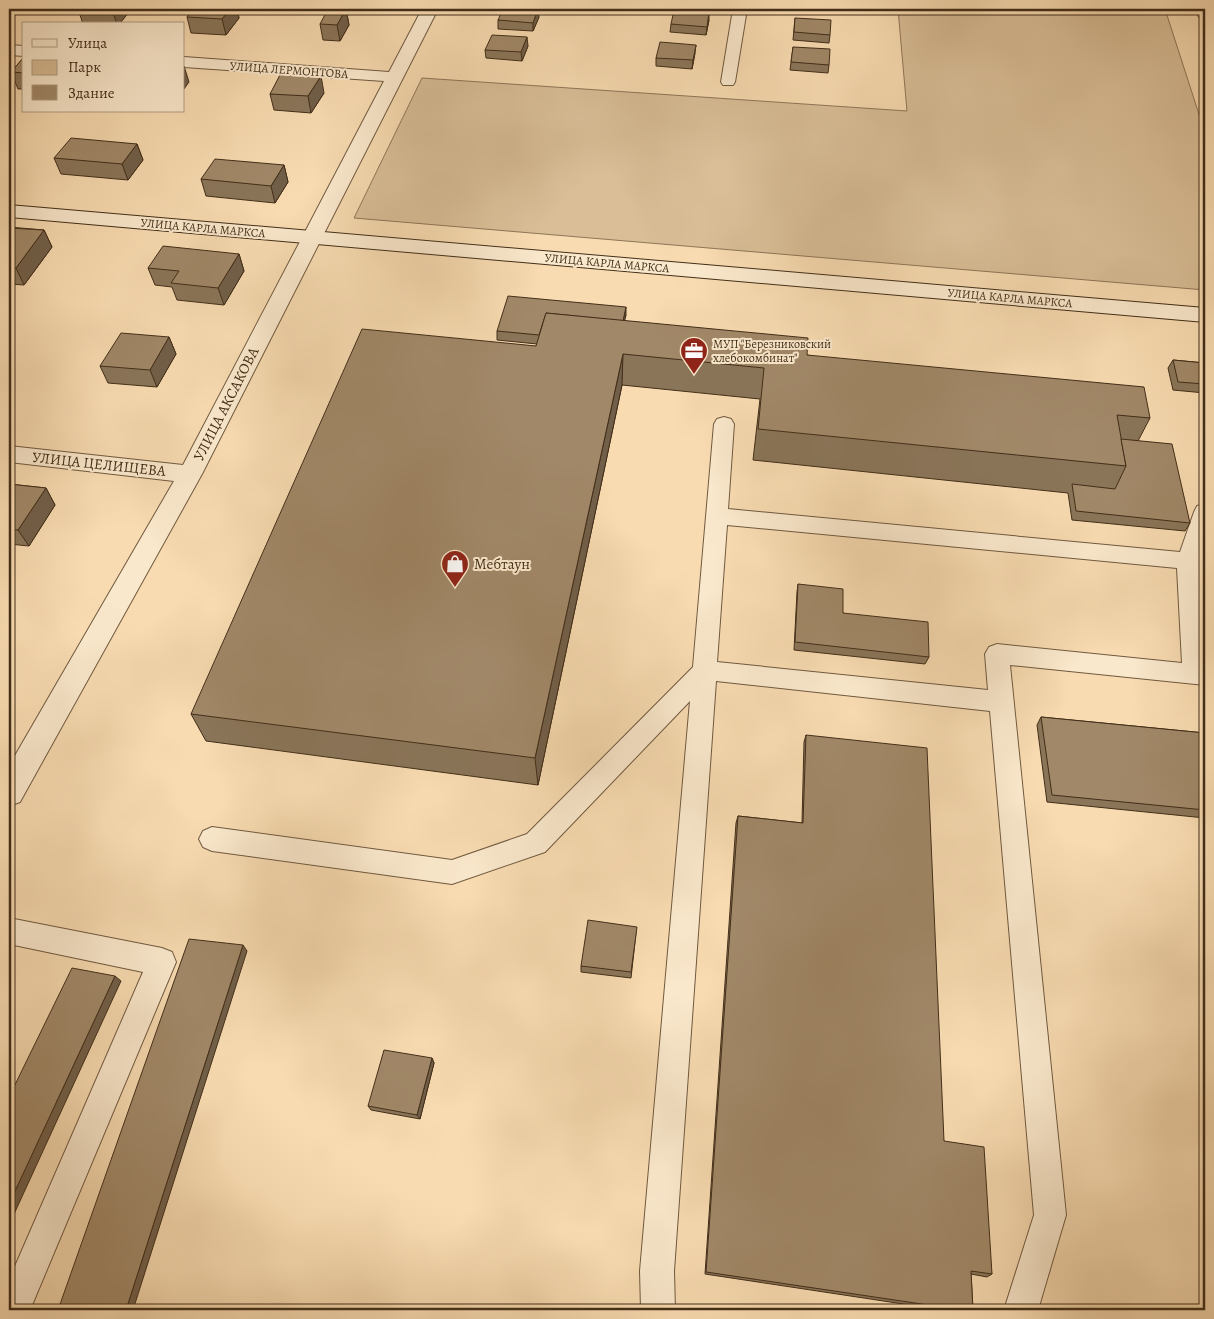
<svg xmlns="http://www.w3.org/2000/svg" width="1214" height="1319" font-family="Alegreya,serif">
	<rect width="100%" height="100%" fill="#f8dbb1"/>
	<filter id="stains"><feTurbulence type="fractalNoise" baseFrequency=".004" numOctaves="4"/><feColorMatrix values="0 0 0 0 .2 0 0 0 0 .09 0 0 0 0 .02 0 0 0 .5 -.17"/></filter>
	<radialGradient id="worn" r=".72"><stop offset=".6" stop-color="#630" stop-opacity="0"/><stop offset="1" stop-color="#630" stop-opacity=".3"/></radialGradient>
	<polygon fill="#d9be97" stroke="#8e7658" points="898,9 1165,9 1205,133 1205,290 354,218 422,78 907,111"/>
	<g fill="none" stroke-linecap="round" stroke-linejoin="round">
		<defs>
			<g id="service">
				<polygon points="733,9 747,9 735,82 733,85 723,85 721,82"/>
				<path d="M 724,417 L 731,419 L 734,424 L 728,509 L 1180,552 L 1194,512 L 1197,506 L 1205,504 L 1205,543 L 1199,561 L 1205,685 L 1010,665 L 1066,1215 L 1038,1310 L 1004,1310 L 1034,1215 L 990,711 L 716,681 L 674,1271 L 675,1310 L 641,1310 L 640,1271 L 690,701 L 545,852 L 452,884 L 212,851 L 203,847 L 199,839 L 203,831 L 212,827 L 452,860 L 527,834 L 693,667 L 714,424 L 717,419 ZM 727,525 L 1177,568 L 1182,663 L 997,644 L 989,647 L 985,654 L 988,690 L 717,662 Z"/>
				<polygon points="9,918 162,948 172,952 176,962 30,1310 9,1310 9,1280 143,972 9,944"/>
			</g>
			<g id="minor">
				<polygon points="422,9 438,9 202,474 20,802 9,806 9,766 174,481 9,462 9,446 183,465 384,81 184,67 184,57 389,72"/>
				<polygon points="1195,9 1205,9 1205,19 1199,17"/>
				<polygon points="9,45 24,46 24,56 9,55"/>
			</g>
			<polygon id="secondary" points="9,205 1205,308 1205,322 9,217"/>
		</defs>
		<use href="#service" stroke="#70593f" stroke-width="2"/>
		<use href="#minor" stroke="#70593f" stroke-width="2"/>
		<use href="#secondary" stroke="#422e19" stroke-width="2"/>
		<use href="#service" fill="#fae8cc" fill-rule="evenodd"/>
		<use href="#minor" fill="#fae8cc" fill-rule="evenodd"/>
		<use href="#secondary" fill="#fae8cc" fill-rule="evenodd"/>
	</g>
	<g fill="#8a7559" stroke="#422e19">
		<polygon points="78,9 132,9 119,24 83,24"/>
		<polygon points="193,9 237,9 239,18 226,35 191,33 187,17"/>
		<polygon points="346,9 349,25 340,41 323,40 320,24"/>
		<polygon points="539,17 533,31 498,29 498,20"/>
		<polygon points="795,18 830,35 829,43 793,40"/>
		<polygon points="709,20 706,35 670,32 671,24"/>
		<polygon points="528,46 522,61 486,58 485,50"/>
		<polygon points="793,47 829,65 828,73 790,70"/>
		<polygon points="695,53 692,69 656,66 656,58"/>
		<polygon points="24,57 24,89 18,89 11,72"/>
		<polygon points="324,93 311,113 274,110 270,94"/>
		<polygon points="137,144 143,160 128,180 61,174 54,158"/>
		<polygon points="284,165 288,182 275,203 206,196 201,179"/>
		<polygon points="9,227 44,230 52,247 24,285 9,284"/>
		<polygon points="239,254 244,271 224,305 177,300 172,287 155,285 148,268"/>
		<polygon points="626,315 624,321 807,355 1150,418 1138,441 1190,523 1185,531 1072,520 1068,493 753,460 760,399 622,385 538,785 206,741 191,714 536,346 537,344 497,340 497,331"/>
		<polygon points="169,337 176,354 157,387 108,383 100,366"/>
		<polygon points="1173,360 1205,363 1205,393 1173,390 1168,368"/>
		<polygon points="9,484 46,488 55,505 29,546 9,544"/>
		<polygon points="798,584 843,613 929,657 925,664 794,650 797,592"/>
		<polygon points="1041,717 1205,733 1205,818 1047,802 1037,725"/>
		<polygon points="806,735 944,1141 992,1274 987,1277 971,1274 973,1310 943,1310 705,1274 736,823 738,816 802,823 804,742"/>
		<polygon points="636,933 631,978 581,972 581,966"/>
		<polygon points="432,1058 434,1063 420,1119 371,1110 368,1106"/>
	</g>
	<g fill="#715f49" stroke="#422e19">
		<polygon points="113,9 132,9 119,24 117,24 112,10"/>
		<polygon points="230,9 237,9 239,18 226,35 222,19"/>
		<polygon points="346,9 349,25 340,41 337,25"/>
		<polygon points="538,9 539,17 533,31 533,23"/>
		<polygon points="709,12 709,20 706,35 707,27"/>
		<polygon points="527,37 528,46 522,61 521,52"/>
		<polygon points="696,45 695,53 692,69 693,60"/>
		<polygon points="184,66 189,82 184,89"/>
		<polygon points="321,76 324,93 311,113 308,96"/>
		<polygon points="137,144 143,160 128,180 122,164"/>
		<polygon points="284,165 288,182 275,203 271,186"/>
		<polygon points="44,230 52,247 24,285 16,268"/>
		<polygon points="239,254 244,271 224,305 218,288"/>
		<polygon points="626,307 626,315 617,352 618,343"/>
		<polygon points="169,337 176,354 157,387 150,370"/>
		<polygon points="623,354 622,385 538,785 535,758"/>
		<polygon points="46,488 55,505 29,546 18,530"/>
		<polygon points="243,945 247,951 133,1310 126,1310"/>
		<polygon points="115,976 121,981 9,1225 9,1204"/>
		<polygon points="432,1058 434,1063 420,1119 417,1115"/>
	</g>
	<g fill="#a18868" stroke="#422e19">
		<polygon points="92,9 113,9 112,10"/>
		<polygon points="193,9 230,9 222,19 187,17"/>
		<polygon points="328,9 346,9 337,25 320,24"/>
		<polygon points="503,9 538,9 533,23 498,20"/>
		<polygon points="674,10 709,12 707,27 671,24"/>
		<polygon points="795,18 831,20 830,35 794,32"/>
		<polygon points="492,35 527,37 521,52 485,50"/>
		<polygon points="660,42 696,45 693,60 656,58"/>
		<polygon points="793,47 830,49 829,65 791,62"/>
		<polygon points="24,57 24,73 11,72"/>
		<polygon points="281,73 321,76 308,96 270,94"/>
		<polygon points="71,138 137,144 122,164 54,158"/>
		<polygon points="215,159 284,165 271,186 201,179"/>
		<polygon points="9,228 44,230 16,268 9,268"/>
		<polygon points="163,246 239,254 218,288 171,283 179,271 148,268"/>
		<polygon points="508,296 626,307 623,321 546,313 539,335 497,331"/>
		<polygon points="546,313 808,338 807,355 1144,387 1150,418 1117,415 1126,466 758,429 764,368 623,354 535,758 191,714 362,329 536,346"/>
		<polygon points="121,333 169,337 150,370 100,366"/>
		<polygon points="1173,360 1205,363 1205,384 1178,382"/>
		<polygon points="1121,439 1172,444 1190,523 1076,511 1072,484 1115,489 1126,466"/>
		<polygon points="9,484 46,488 18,530 9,529"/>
		<polygon points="798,584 843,589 843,613 928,622 929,657 795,642"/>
		<polygon points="1041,717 1205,733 1205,810 1052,795"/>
		<polygon points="806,735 927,748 944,1141 984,1147 992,1274 971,1271 973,1310 962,1310 706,1272 738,816 803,823"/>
		<polygon points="588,920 637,927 631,972 581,966"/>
		<polygon points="189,939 243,945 126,1310 58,1310"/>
		<polygon points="72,968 115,976 9,1204 9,1097"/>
		<polygon points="384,1050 432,1058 417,1115 368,1106"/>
	</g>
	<defs>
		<symbol id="office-pin" viewBox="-11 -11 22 30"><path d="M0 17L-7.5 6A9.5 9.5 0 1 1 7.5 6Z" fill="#8f2418" stroke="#fae8cc"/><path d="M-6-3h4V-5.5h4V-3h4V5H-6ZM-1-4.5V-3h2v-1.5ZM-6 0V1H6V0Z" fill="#fff"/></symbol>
		<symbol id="shop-pin" viewBox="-11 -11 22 30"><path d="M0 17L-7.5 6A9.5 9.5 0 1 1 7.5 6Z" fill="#8f2418" stroke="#fae8cc"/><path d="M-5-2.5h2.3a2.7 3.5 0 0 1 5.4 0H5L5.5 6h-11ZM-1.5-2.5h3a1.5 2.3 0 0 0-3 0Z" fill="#fff"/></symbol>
	</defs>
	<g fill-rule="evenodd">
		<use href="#office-pin" x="678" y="335" width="32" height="43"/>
		<use href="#shop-pin" x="439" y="548" width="32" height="43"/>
	</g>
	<g text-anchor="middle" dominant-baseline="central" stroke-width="4" stroke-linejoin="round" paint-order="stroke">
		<g font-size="12" fill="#422e19" stroke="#fae8cc">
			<text transform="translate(289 70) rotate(4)">УЛИЦА ЛЕРМОНТОВА</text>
			<text transform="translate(203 228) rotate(5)">УЛИЦА КАРЛА МАРКСА</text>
			<text transform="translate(607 263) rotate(5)">УЛИЦА КАРЛА МАРКСА</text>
			<text transform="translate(1010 298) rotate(5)">УЛИЦА КАРЛА МАРКСА</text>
		</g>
		<g font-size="12" fill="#422e19" stroke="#fae8cc" text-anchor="start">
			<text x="713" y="344">МУП "Березниковский<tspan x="713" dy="14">хлебокомбинат"</tspan></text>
		</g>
		<g font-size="15" fill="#422e19" stroke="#fae8cc">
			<text transform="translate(226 404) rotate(-63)">УЛИЦА АКСАКОВА</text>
			<text transform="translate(99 464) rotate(6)">УЛИЦА ЦЕЛИЩЕВА</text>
		</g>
		<g font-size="15" fill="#422e19" stroke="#fae8cc" text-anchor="start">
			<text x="474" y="564">Мебтаун</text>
		</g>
	</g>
	<rect width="1214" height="1319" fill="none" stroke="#f8dbb1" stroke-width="30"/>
	<rect x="10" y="10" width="1194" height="1299" fill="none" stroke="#422e19" stroke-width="2.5"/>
	<rect x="15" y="15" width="1184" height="1289" fill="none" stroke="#422e19"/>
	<rect x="22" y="22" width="162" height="90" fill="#fae8cc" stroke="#b09e84"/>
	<rect x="32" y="39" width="25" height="8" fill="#fae8cc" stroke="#b09e84"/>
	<text x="68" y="48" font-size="15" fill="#422e19">Улица</text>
	<rect x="32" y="60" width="25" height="15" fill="#d9be97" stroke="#b09e84"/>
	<text x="68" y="72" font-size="15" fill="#422e19">Парк</text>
	<rect x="32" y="85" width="25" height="15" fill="#a18868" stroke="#b09e84"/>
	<text x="68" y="98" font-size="15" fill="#422e19">Здание</text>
	<rect width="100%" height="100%" filter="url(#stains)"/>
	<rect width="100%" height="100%" fill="url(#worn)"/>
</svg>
